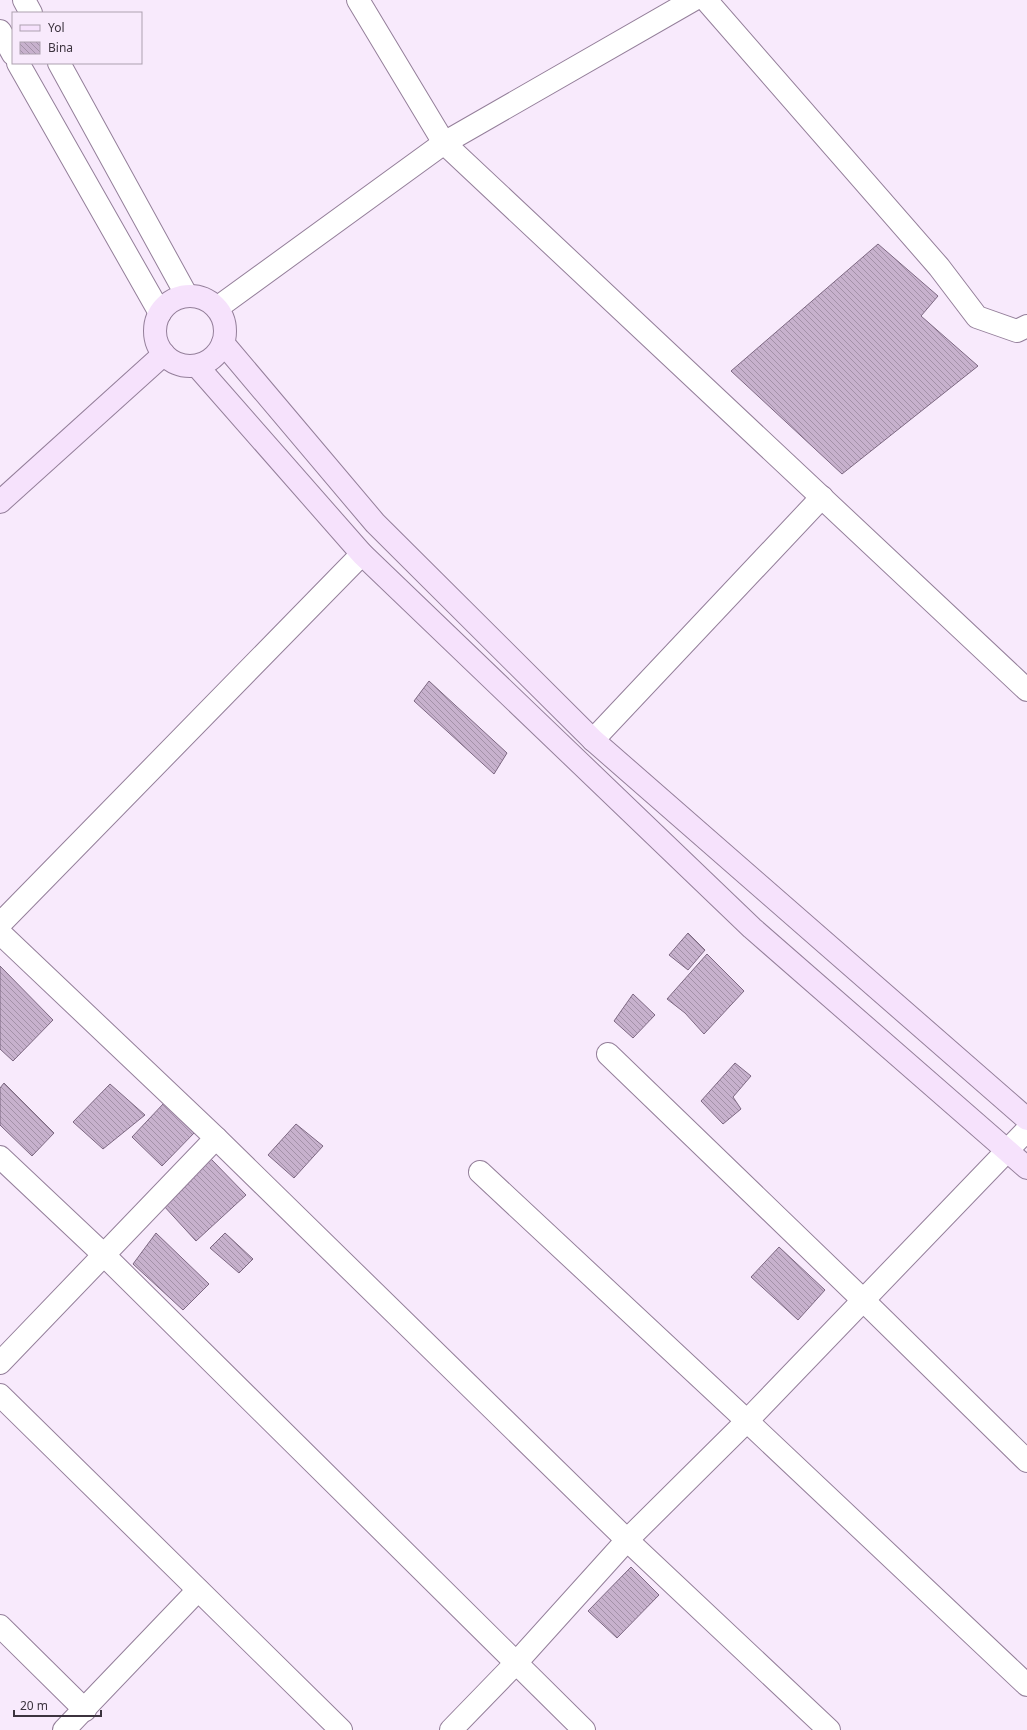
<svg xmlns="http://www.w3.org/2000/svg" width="1027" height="1730" font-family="'Noto Sans',sans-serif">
	<defs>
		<pattern id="building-back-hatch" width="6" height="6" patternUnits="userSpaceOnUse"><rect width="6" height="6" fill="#c7b1cd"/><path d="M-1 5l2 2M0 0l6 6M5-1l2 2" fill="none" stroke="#a391a8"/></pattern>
	</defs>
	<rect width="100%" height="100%" fill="#f8eafc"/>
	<g fill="url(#building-back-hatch)" stroke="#7d6882">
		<polygon points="878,244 938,296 921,316 978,366 842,474 731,371"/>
		<polygon points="429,681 507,753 494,774 414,701"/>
		<polygon points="688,933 705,950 688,970 669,955"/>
		<polygon points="707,954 744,991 704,1034 685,1013 667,999"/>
		<polygon points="0,966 53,1020 13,1061 0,1049"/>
		<polygon points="633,994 655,1015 633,1038 614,1021"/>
		<polygon points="735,1063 751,1076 733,1097 741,1109 723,1124 701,1101"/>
		<polygon points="4,1083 54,1133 32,1156 0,1125 0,1088"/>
		<polygon points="110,1084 145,1115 103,1149 73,1122"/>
		<polygon points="164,1103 195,1132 162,1166 132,1137"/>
		<polygon points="296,1124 323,1146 294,1178 268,1155"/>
		<polygon points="211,1159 246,1195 196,1241 163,1205"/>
		<polygon points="156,1233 209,1284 183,1310 133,1264"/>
		<polygon points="225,1233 253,1259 239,1273 210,1248"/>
		<polygon points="779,1247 825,1290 798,1320 751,1277"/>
		<polygon points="631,1567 659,1595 617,1638 588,1611"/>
	</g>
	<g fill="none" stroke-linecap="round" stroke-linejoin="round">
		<defs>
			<g id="minor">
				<polyline points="358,0 444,143 1027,690"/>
				<polyline points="706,0 939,267 977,317 1017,331 1027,326"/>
				<polyline points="217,308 444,143 693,0"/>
				<polyline points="593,740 822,497"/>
				<polyline points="0,924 362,554"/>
				<polyline points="0,933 216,1138 627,1540 829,1730"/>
				<polyline points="608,1054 863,1300 1027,1461"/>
				<polyline points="0,1157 104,1255 584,1730"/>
				<polyline points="480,1172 747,1421 1027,1685"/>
				<polyline points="0,1363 216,1138"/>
				<polyline points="0,1395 341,1730"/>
				<polyline points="0,1626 85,1710"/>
				<polyline points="64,1730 198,1590"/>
				<polyline points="451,1730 516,1663 627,1540 747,1421 1027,1130"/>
			</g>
			<g id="tertiary">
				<polyline points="24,0 31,13"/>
				<polyline points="0,31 13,54"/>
				<polyline points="18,63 160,313"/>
				<polyline points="59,63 187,296"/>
			</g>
			<g id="secondary">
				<circle cx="190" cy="331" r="35"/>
				<polyline points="223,343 375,523 593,740 1027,1119"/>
				<polyline points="197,366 362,554 752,928 1027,1168"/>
				<polyline points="0,502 164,354"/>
			</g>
		</defs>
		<use href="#minor" stroke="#947f9a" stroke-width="24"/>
		<use href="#tertiary" stroke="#947f9a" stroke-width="24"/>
		<use href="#secondary" stroke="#947f9a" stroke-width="24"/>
		<use href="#minor" stroke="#fff" stroke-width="22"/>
		<use href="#tertiary" stroke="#fff" stroke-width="22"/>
		<use href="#secondary" stroke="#f6e2fc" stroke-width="22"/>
	</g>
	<rect x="12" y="12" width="130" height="52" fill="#f8eafc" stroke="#ada1b0"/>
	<rect x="20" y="25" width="20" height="6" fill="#f6e2fc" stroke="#ada1b0"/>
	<text x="48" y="32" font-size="12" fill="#3c333e">Yol</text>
	<rect x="20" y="42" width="20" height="12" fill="url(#building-back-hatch)" stroke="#ada1b0"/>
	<text x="48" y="52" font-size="12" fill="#3c333e">Bina</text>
	<path d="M14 1710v6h87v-6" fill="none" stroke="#3c333e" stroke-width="2"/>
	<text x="20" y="1710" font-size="12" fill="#3c333e" stroke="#f8eafc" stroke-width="3" paint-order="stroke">20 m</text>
</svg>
